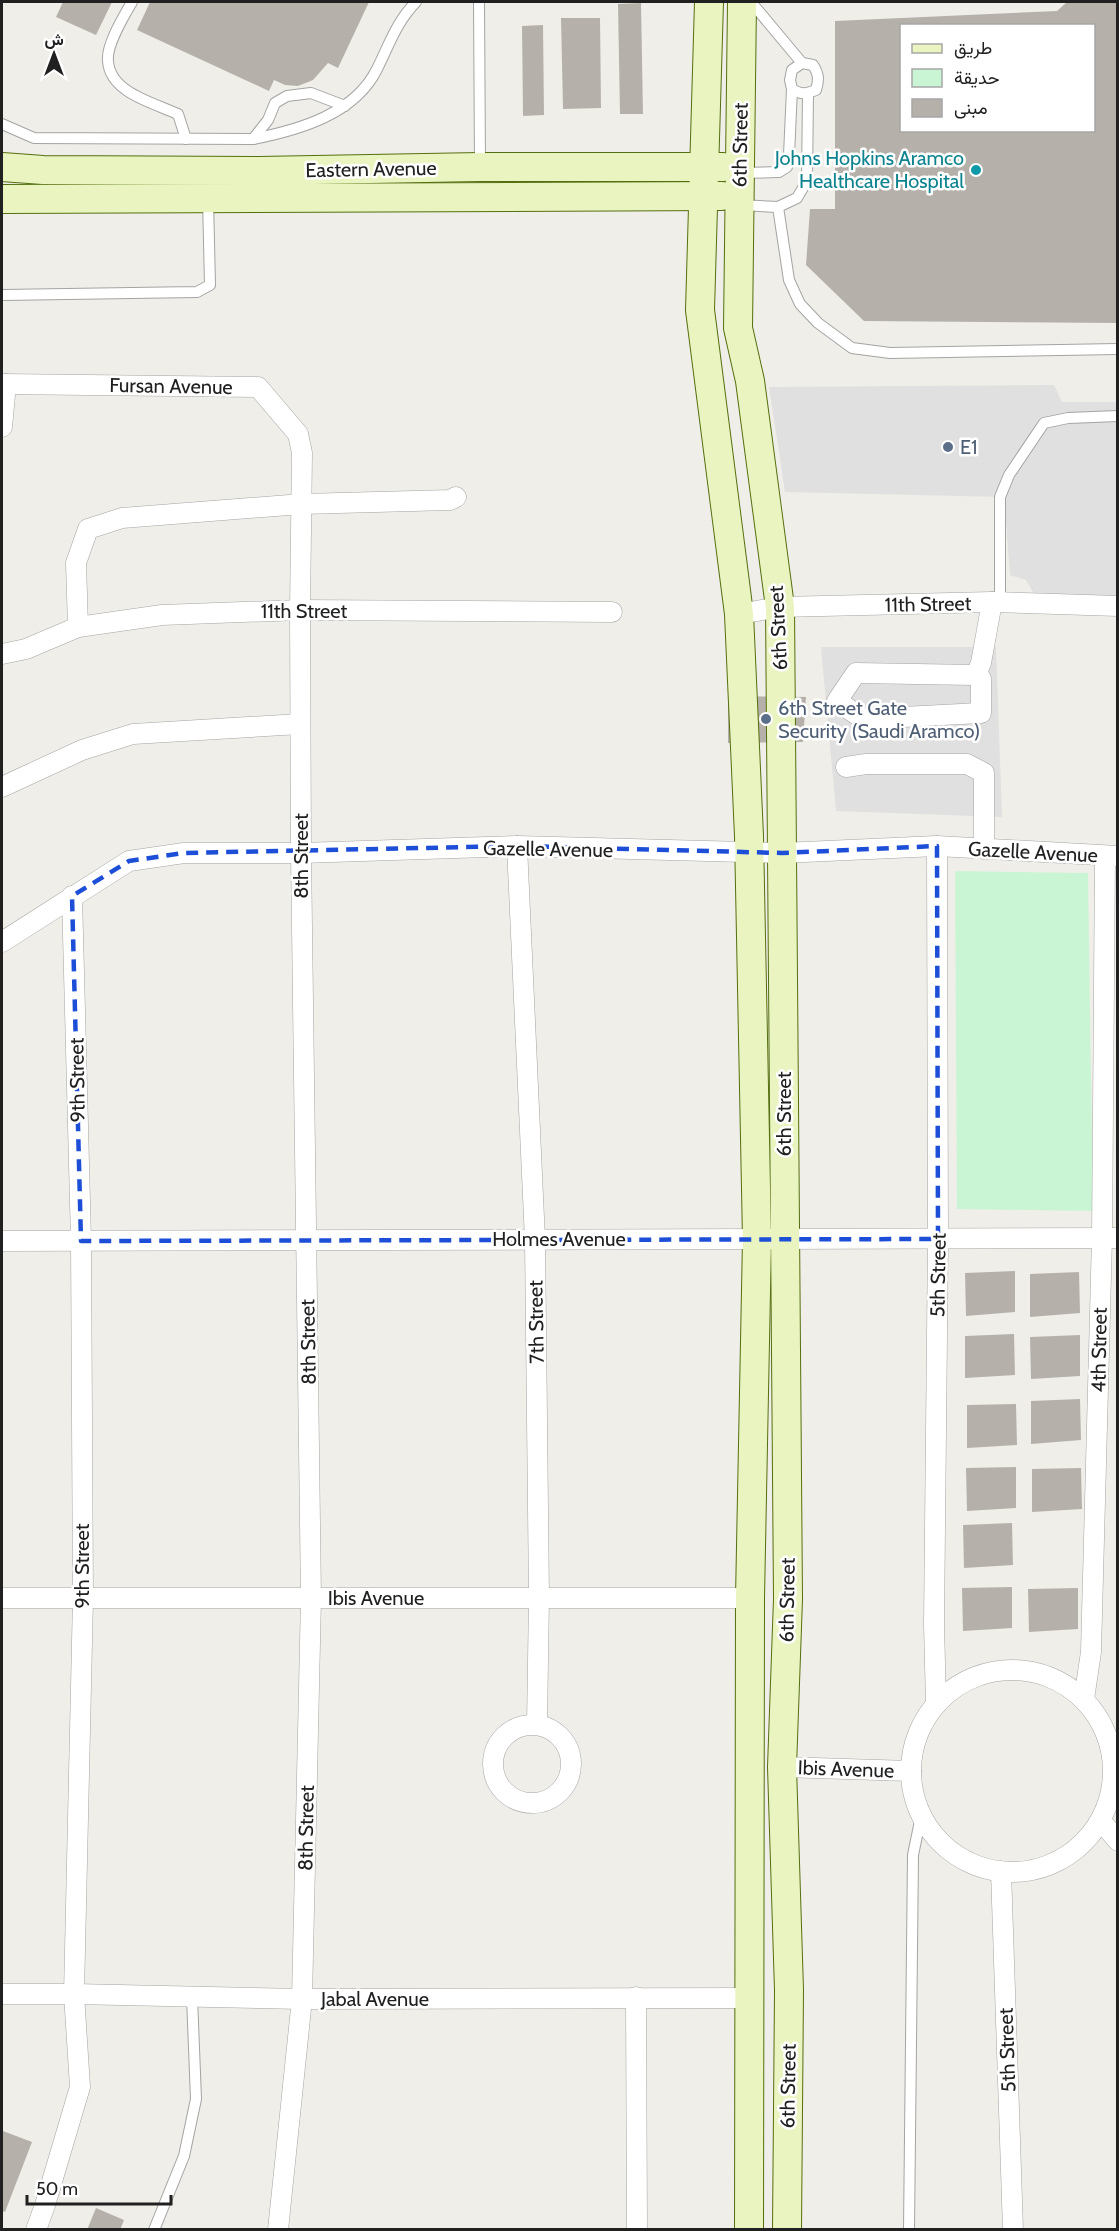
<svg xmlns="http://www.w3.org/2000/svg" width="1119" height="2231" font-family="Cabin,Vazirmatn,sans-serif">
	<rect width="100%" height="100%" fill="#f0eee8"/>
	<polygon fill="#caf5d4" points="955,871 1088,873 1093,1211 957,1209"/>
	<g fill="#e0e0e0">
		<polygon points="1054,385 1062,402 1117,402 1117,599 1036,597 1026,580 1010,575 1004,497 785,492 769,387"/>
		<polygon points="821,647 996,647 1002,817 836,811"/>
	</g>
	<g fill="#b5b1aa" fill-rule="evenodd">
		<polygon points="63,2 112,2 96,35 56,17"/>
		<polygon points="150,2 369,2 338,68 328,63 313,80 298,86 285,85 274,80 269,91 137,30"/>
		<path d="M 1067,2 L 1118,2 L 1118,323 L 864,321 L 806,265 L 810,209 L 835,209 L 835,21 L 1057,11 ZM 902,26 L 1094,26 L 1094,130 L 902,130 Z"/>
		<polygon points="641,3 643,114 620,114 618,4"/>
		<polygon points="561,18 600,18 601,108 563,109"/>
		<polygon points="543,25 544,115 523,116 522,26"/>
		<polygon points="728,696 806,697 803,742 728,743"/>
		<polygon points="1015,1271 1015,1312 966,1316 965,1273"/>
		<polygon points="1079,1272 1080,1313 1030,1317 1030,1274"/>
		<polygon points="1014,1334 1015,1375 965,1378 965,1336"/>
		<polygon points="1080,1335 1080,1376 1031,1379 1030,1337"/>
		<polygon points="1080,1399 1081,1440 1031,1444 1031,1401"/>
		<polygon points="1016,1404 1017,1445 967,1448 967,1405"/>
		<polygon points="1016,1467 1016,1508 967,1511 966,1468"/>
		<polygon points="1081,1468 1082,1509 1032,1512 1032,1469"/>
		<polygon points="1012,1523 1013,1565 964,1568 963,1525"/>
		<polygon points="1012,1587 1012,1628 963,1631 962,1588"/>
		<polygon points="1078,1588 1078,1629 1029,1632 1028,1589"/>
		<polygon points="3,2131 32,2142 5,2212 2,2211"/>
		<polygon points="96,2208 124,2220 120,2230 87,2230"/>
	</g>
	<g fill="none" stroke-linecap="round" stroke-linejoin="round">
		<defs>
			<g id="lane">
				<path d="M 132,2 C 124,16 106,45 108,61 C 110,93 154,103 178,114 L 186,139"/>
				<polyline points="479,2 480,165"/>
				<path d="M 751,2 L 802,63 L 813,65 C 819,74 819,80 816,90 C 806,94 801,95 792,89 L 790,80 L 792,70 L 802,63"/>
				<path d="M 2,124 L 34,138 L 253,139 C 299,130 355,114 377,69 C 389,45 397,21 416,2"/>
				<polyline points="253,139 268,120 275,103 287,96 311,93 345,106"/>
				<polyline points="741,173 779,172 787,167 789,155 792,89"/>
				<polyline points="740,205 778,207 797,198 807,181 808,94"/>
				<polyline points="778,207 789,280 800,304 818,323 852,348 890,353 1118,349"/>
				<polyline points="2,295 197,292 210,285 208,199"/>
				<polyline points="1000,603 1000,497 1009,475 1044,423 1068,418 1118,416"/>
				<polyline points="154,2230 184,2156 196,2099 192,1997"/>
				<polyline points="909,2230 913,1855 921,1816 927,1826"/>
			</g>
			<g id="street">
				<polyline points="2,384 258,387 298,434 302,453 300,610 301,853 311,1598 302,1999 278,2230"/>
				<polyline points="2,427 6,384"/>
				<polyline points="739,614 780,607 992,602 1118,606"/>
				<polyline points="78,627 76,563 88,529 122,518 302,504 450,500 456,497"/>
				<polyline points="2,654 26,649 78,627 162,615 300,610 612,612"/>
				<polygon points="856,673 976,675 981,679 981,713 863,719 837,701"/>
				<polyline points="976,675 981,663 992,602"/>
				<polyline points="846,767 866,764 967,764 984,773 984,849"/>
				<polyline points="2,787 82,750 133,734 300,724"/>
				<polyline points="517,846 535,1240 539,1598 537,1725"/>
				<polyline points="2,942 129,861 184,853 301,853 517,846 782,853 937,846 1118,856"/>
				<polyline points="2,1241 1118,1238"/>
				<polyline points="2,1598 750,1598"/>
				<circle cx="1012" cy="1771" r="101"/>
				<polyline points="1084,1699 1091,1652 1102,1238 1105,856"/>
				<polyline points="936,1704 934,1624 938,1239 937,846"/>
				<circle cx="532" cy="1764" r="39"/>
				<polyline points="782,1767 911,1771"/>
				<polyline points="1101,1821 1118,1841"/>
				<polyline points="1001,1871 1013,2230"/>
				<polyline points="2,1994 74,1994 302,1999 749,1998"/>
				<polyline points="636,1997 637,2230"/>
				<polyline points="36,2230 45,2205 80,2087 74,1994 83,1598 81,1241 72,896"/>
			</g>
			<g id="secondary">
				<polyline points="709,2 700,310 739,614 749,836 757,1239 750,1598 749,2230"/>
				<polyline points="742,2 738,328 750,381 780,607 788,1599 782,1767 789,1990 787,2230"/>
				<polyline points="2,167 43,170 259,171 480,167 723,167"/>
				<polyline points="2,199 722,196"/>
			</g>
		</defs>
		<use href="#lane" stroke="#a4a4a4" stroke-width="12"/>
		<use href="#street" stroke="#a4a4a4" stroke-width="21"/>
		<use href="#secondary" stroke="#556f10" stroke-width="30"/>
		<use href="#lane" stroke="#fff" stroke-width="10"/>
		<use href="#street" stroke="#fff" stroke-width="20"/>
		<use href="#secondary" stroke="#e9f4c1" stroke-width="28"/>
	</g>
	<path fill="none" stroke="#1d4ed8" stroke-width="4.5" stroke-dasharray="12 8" stroke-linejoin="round" d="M 517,846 L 782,853 L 937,846 L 938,1239 L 81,1241 L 72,896 L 129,861 L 184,853 Z"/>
	<circle fill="#0f9aa8" stroke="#fff" stroke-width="2" cx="976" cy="170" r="6"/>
	<g fill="#5c6f8a" stroke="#fff" stroke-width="2">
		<circle cx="948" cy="447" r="6"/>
		<circle cx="766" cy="719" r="6"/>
	</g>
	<g text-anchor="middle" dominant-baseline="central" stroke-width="5" stroke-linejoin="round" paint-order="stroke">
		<g font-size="20" fill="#202020" stroke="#fff">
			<text transform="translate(740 145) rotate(-89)">6th Street</text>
			<text transform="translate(371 169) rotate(-1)">Eastern Avenue</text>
			<text transform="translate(171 386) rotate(1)">Fursan Avenue</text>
			<text transform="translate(928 604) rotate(-1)">11th Street</text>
			<text x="304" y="611">11th Street</text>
			<text transform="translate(778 628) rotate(-93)">6th Street</text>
			<text transform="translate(548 849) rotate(1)">Gazelle Avenue</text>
			<text transform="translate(1033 852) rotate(3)">Gazelle Avenue</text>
			<text transform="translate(301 856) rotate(-90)">8th Street</text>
			<text transform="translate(77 1080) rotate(-91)">9th Street</text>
			<text transform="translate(784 1114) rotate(-90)">6th Street</text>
			<text x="559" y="1239">Holmes Avenue</text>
			<text transform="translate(938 1275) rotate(-89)">5th Street</text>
			<text transform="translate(536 1322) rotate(-91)">7th Street</text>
			<text transform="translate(308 1342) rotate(-91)">8th Street</text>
			<text transform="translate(1099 1350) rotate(-89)">4th Street</text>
			<text transform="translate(82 1566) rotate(-90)">9th Street</text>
			<text x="376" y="1598">Ibis Avenue</text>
			<text transform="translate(787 1600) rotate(-89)">6th Street</text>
			<text transform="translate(846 1769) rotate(2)">Ibis Avenue</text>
			<text transform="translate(306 1828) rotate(-89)">8th Street</text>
			<text x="375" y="1999">Jabal Avenue</text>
			<text transform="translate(1007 2050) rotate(-92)">5th Street</text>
			<text transform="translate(788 2086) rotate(-89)">6th Street</text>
		</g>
		<g font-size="20" fill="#0d838f" stroke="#fff" text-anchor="end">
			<text x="964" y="158">Johns Hopkins Aramco<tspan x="964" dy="23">Healthcare Hospital</tspan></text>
		</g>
		<g font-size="20" fill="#4e5e75" stroke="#fff" text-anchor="start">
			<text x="960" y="447">E1</text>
			<text x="778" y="708">6th Street Gate<tspan x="778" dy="23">Security (Saudi Aramco)</tspan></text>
		</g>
	</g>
	<rect width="1119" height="2231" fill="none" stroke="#202020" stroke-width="6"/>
	<rect x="900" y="24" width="195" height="108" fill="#ffffff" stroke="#a6a6a6" stroke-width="1.5"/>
	<rect x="912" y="44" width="30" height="9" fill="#e9f4c1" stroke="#a6a6a6" stroke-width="1.5"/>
	<text x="954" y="54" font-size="18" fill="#202020">طريق</text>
	<rect x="912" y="69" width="30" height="18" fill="#caf5d4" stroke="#a6a6a6" stroke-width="1.5"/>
	<text x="954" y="84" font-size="18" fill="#202020">حديقة</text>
	<rect x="912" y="99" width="30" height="18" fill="#b5b1aa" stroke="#a6a6a6" stroke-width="1.5"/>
	<text x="954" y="114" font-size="18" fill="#202020">مبنى</text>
	<g transform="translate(54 54)" stroke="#ffffff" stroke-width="4.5" paint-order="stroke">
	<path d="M0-4.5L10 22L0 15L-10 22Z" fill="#202020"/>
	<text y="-9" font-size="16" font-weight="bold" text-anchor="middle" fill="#202020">ش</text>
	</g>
	<path d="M27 2195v9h144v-9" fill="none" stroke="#202020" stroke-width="3"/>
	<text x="36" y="2195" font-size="18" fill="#202020" stroke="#ffffff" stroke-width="4.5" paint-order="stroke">50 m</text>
</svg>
